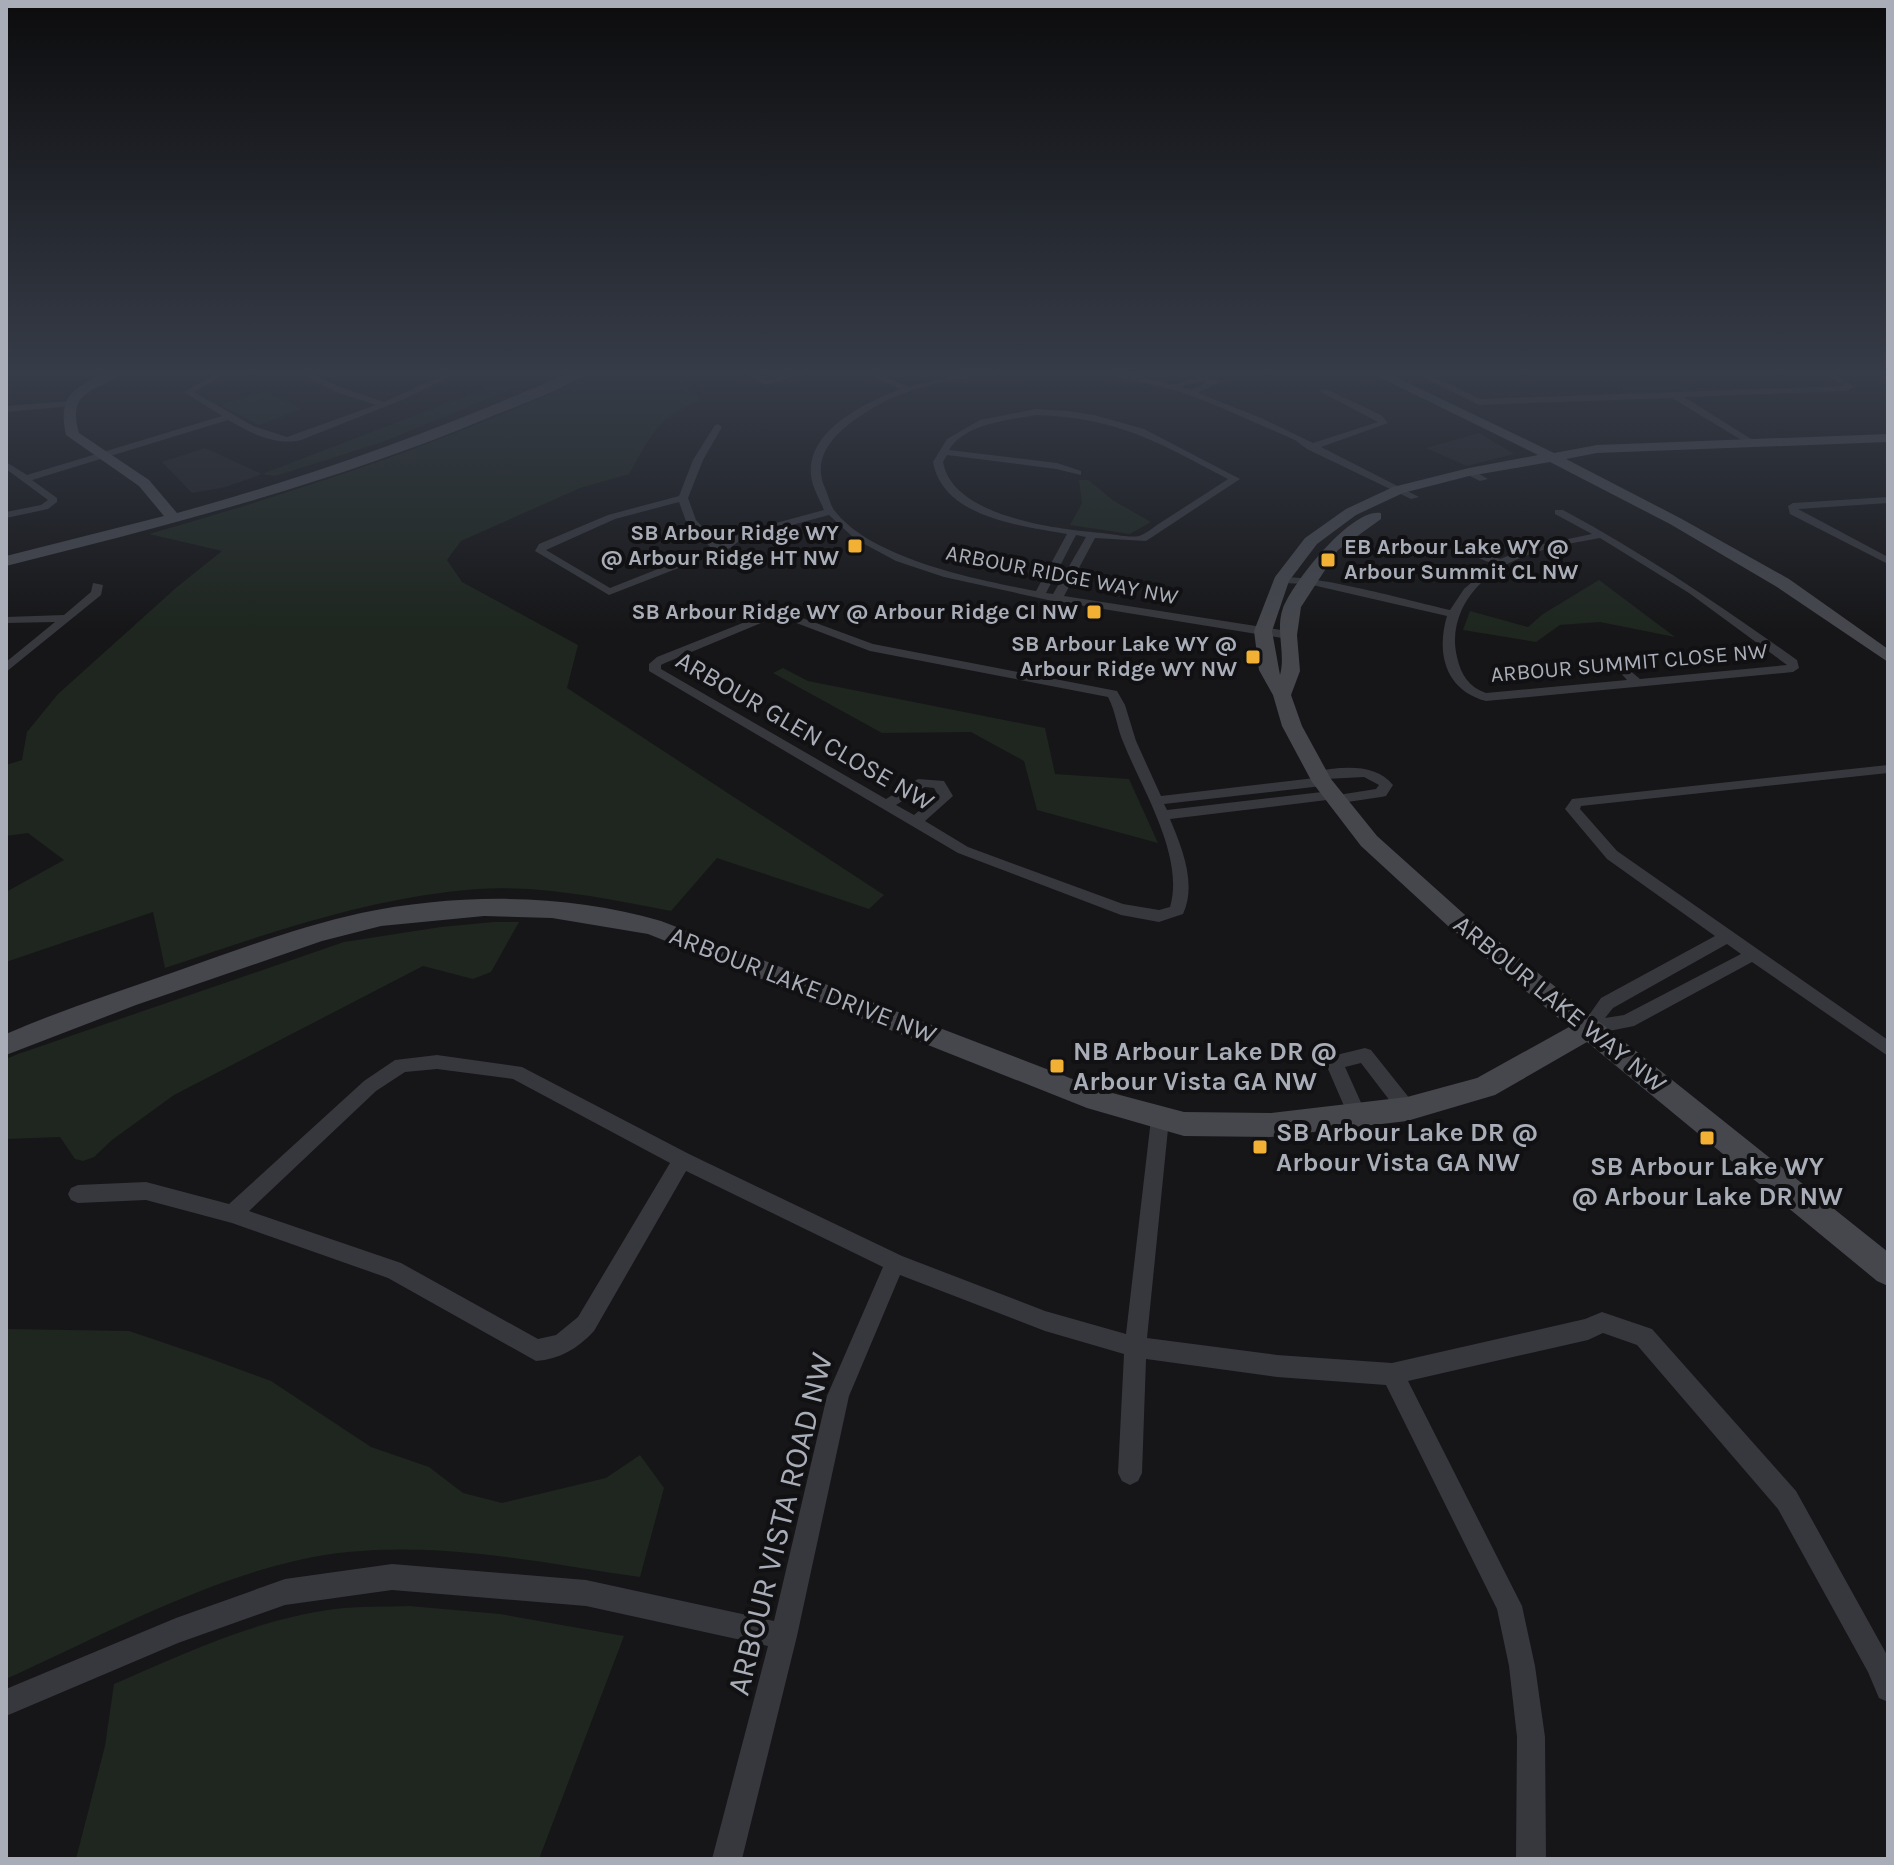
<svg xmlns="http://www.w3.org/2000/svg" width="1894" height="1865" font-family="Karla,sans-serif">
	<rect width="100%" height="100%" fill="#161618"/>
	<g fill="#222225">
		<polygon points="1479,433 1514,454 1467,466 1426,448"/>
		<polygon points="205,448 262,474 226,487 192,493 162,462"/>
	</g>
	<g fill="#1e261f">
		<polygon points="514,371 556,371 380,443 275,476 262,474 463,397"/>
		<path d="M 600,371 L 672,371 L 702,401 C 657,415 652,435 629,474 L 580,488 L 461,541 L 447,560 L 462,582 L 578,645 L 567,688 L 884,895 L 869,909 L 717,858 L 671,911 C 607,899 543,885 478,889 C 370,897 266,934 165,968 L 153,912 L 6,962 L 6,892 L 64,860 L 28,833 L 6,836 L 6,765 L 22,760 L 27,732 L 58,694 L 177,587 L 222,551 L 149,534 C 303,490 454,440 600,371 Z"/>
		<polygon points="1669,375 1694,391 1627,394 1605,378"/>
		<polygon points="265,392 302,409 259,425 220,405"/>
		<polygon points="1079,480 1088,480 1114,501 1151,522 1130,534 1070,525 1082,503"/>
		<polygon points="1599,580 1675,637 1600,622 1560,625 1536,642 1463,630 1470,611 1528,627 1543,614"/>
		<polygon points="783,668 808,681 1045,728 1055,774 1129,779 1158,843 1037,810 1024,761 971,732 882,733 773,673"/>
		<polygon points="494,922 519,922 491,972 473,979 423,966 174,1095 112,1140 94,1157 83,1161 75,1159 60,1137 6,1139 6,1059 18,1054 344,942 441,927"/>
		<path d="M 6,1329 L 129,1331 L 203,1356 L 271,1381 L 371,1447 L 429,1467 L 463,1493 L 502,1503 L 606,1478 L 640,1455 L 664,1488 L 640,1577 C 544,1563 446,1542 348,1552 C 234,1563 110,1632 6,1679 Z"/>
		<path d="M 409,1606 L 500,1614 L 624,1636 L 539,1859 L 76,1859 L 105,1746 L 114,1684 C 185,1653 257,1619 335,1609 C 359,1606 384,1607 409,1606 Z"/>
	</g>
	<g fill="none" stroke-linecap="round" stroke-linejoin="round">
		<g fill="#37383d" fill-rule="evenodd">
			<polygon points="73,371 99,371 116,375 112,377"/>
			<path d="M 220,371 L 230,371 L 194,392 L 253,426 L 287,437 L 376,405 L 336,392 L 296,371 L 307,371 L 342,388 L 384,402 L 452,371 L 462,371 L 402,400 L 301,440 C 275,446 251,433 228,420 L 32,480 L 57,498 L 57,502 L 48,509 L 6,518 L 6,512 L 41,505 L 48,500 L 6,469 L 6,462 L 27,475 L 222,416 L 184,392 Z"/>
			<polygon points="741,371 751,371 766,380 800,371 814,371 765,385"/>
			<path d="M 860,371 L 871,371 L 908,387 L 957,375 L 1008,371 C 995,377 975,377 960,379 C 929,384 895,393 868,411 C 842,427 809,453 825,488 C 828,494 830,504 834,510 C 871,559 978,580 1036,591 L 1067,534 C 1022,526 943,518 933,462 L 947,439 L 980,420 L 1036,409 L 1067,411 L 1094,415 L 1144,429 L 1240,479 L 1146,541 L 1095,538 L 1064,596 L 1288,631 L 1294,635 L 1288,639 L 1048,600 L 944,577 L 896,561 L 855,539 L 829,515 L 743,538 L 730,548 L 609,595 L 535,551 L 539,544 L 608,515 L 679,496 L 693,460 L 715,425 L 718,424 L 722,427 L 703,460 L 688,498 L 696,520 L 720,545 L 735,534 L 824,510 C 820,500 812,487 811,475 C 807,430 866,402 901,389 ZM 1036,415 C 1119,418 1157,442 1228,479 C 1206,494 1183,508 1160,523 C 1155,526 1146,534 1139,536 C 1129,538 1113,534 1102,533 C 1056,529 953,517 943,462 L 947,455 L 1056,469 L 1081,475 L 1081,471 L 1057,463 L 949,450 C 964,424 1009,420 1036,415 ZM 679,502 L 686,521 L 711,548 L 610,588 L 546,550 L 615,519 ZM 1076,535 L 1086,537 L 1053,594 L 1046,593 Z"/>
			<path d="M 1089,371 L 1136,375 L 1173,385 L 1201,376 L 1218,379 L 1218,383 L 1198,393 L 1261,418 L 1313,443 L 1378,422 L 1319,391 L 1326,389 L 1381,415 L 1388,423 L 1321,447 L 1419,497 L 1411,499 L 1307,449 L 1295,440 L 1215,405 L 1175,390 ZM 1201,381 L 1207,382 L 1191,390 L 1181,387 Z"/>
			<polygon points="1411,371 1422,371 1480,399 1845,386 1820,371 1830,371 1854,386 1847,391 1684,397 1756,442 1758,444 1753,447 1672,398 1479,405"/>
			<polygon points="69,401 72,402 72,406 6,412 6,406"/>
			<polygon points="1466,470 1472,470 1488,479 1480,481 1466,474"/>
			<polygon points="1888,497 1888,503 1798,509 1888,557 1888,564 1790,514 1788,506 1793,503"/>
			<path d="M 1555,510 L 1563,510 C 1645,554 1721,606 1797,660 L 1799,668 L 1793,672 L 1486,701 C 1445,690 1436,653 1447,616 L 1308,584 L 1281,583 L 1276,580 C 1295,568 1421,604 1450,610 L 1464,589 L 1493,564 L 1457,549 L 1457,545 L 1465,545 L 1500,559 L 1534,546 L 1592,534 L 1555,514 ZM 1600,538 L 1689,593 L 1787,665 L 1640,679 L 1622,664 L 1616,668 L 1627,680 L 1486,693 C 1469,687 1461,675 1457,657 C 1453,640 1455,625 1462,609 C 1488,557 1549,547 1600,538 Z"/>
			<polygon points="93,583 103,585 101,595 6,672 6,662 55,622 6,623 6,617 64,615 91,592"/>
			<path d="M 778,609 L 873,644 L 1117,691 L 1125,705 L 1136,741 L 1161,796 L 1315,778 L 1311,775 L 1313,772 C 1339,767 1375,762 1393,785 L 1386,796 L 1381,797 L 1334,804 L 1327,800 L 1170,819 C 1182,848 1197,884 1183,914 L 1159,922 L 1121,915 L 958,853 L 649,671 L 649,664 L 657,657 ZM 778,616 L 870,651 L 1108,697 C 1116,712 1117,729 1124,744 C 1142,789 1185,857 1170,907 L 1159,910 L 1123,904 L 968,847 L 925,821 L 953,796 L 944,781 L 918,779 L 886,799 L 661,669 L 661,665 L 665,663 ZM 1364,777 L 1379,785 L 1376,789 L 1338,795 L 1331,791 L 1167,810 L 1164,804 L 1322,786 L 1329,782 L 1326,779 ZM 925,787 L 934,788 L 938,795 L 914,815 L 896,805 Z"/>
			<path d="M 1888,765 L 1888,773 L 1581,806 L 1580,809 L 1617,851 L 1888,1040 L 1888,1056 L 1752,962 L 1634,1026 L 1589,1035 L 1583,1033 L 1580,1028 L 1601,998 L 1715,936 L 1607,859 L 1565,809 L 1572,799 ZM 1727,944 L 1741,954 L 1624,1015 L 1605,1018 L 1613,1008 Z"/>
			<polygon points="1365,1048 1371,1050 1414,1104 1416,1109 1414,1114 1407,1117 1400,1114 1361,1063 1345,1067 1367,1116 1365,1122 1358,1124 1351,1122 1325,1062 1328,1057"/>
			<path d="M 437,1055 L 522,1067 L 689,1154 L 902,1256 L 1045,1311 L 1126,1334 L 1151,1119 L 1153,1113 L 1160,1111 L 1167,1113 L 1169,1119 L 1147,1338 L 1277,1355 L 1392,1363 L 1585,1319 L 1602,1312 L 1652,1329 L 1796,1491 L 1887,1655 L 1888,1702 L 1879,1698 L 1868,1672 L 1778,1509 L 1637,1345 L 1603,1333 L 1588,1340 L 1408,1381 L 1522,1606 L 1535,1666 L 1545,1737 L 1546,1859 L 1516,1859 L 1517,1737 L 1509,1666 L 1497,1609 L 1386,1385 L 1277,1377 L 1146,1359 L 1142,1473 L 1138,1481 L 1130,1485 L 1122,1481 L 1118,1473 L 1124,1354 L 1045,1331 L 900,1275 L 849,1396 L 797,1636 L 742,1859 L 712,1859 L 768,1646 L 586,1606 L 392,1590 L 285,1605 L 178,1643 L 6,1716 L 6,1689 L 176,1618 L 285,1579 L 392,1564 L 586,1580 L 774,1621 L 827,1396 L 883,1267 L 686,1171 L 594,1331 C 577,1349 560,1359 536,1361 L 388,1278 L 232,1223 L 146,1200 L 78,1203 L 71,1200 L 68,1194 L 71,1188 L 78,1185 L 146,1182 L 229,1204 L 364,1081 L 395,1060 ZM 437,1069 L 513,1079 L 670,1163 L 578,1317 L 556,1335 L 538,1339 L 401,1263 L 249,1211 L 376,1091 L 405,1072 Z"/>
		</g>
		<g fill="#45474d" fill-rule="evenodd">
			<path d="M 110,371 L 126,371 C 98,393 66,387 79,433 L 149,480 L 177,513 C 313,476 444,428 573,371 L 589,371 C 568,388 517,406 490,417 C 334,483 170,525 6,566 L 6,556 L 164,516 L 139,486 L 66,435 C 57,394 75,387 110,371 Z"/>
			<path d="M 1367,371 L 1383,371 L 1554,453 L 1597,445 L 1888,434 L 1888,442 L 1597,453 L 1566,459 L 1680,518 L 1789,579 L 1888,649 L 1888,662 L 1777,587 L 1670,524 L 1550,462 L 1469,476 L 1403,493 L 1356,515 L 1317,544 L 1289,581 L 1272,631 L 1280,675 C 1286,654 1275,630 1283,608 C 1293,582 1352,507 1381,513 L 1381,519 L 1338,550 L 1301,607 L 1297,635 L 1300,671 L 1291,695 L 1302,726 L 1331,779 L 1377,836 L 1464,914 L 1888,1252 L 1888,1286 L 1877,1281 L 1587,1042 L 1495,1095 L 1407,1121 L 1271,1137 L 1184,1136 L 1087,1108 L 648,934 L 552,918 L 484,916 L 381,926 L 322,941 L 136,1005 L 6,1055 L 6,1034 C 61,1010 120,991 177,971 C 237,950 298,927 361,913 C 458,893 567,893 661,921 L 1101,1090 L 1184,1112 L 1271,1113 L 1407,1097 L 1477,1078 L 1569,1027 L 1448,926 L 1361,846 L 1312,782 L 1282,726 L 1273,695 L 1259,670 L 1254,631 L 1275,577 L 1305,538 L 1346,509 L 1393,487 L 1469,468 L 1538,455 Z"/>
		</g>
	</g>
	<linearGradient id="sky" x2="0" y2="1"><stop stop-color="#0c0c0d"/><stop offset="0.59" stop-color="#363c48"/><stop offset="1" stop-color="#363c48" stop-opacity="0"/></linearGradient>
	<rect width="1894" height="632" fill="url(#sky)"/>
	<g fill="#f2b134" stroke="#111113" stroke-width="3">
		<rect x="847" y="538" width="16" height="16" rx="4"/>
		<rect x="1320" y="552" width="16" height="16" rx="4"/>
		<rect x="1086" y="604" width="16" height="16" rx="4"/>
		<rect x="1245" y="649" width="16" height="16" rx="4"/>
		<rect x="1049" y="1058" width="16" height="16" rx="4"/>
		<rect x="1699" y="1130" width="16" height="16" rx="4"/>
		<rect x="1252" y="1139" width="16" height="16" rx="4"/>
	</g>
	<g text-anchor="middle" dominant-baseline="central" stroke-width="8" stroke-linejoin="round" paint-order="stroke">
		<g font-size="22" font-weight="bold" fill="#a8adb8" stroke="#111113" text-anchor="end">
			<text x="839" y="533">SB Arbour Ridge WY<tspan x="839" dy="25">@ Arbour Ridge HT NW</tspan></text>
			<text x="1344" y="547" text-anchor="start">EB Arbour Lake WY @<tspan x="1344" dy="25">Arbour Summit CL NW</tspan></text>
			<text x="1078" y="612">SB Arbour Ridge WY @ Arbour Ridge CI NW</text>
			<text x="1237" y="644">SB Arbour Lake WY @<tspan x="1237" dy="25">Arbour Ridge WY NW</tspan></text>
		</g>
		<g font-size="22" fill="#a8adb8" stroke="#111113">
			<text transform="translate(1062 575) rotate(11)">ARBOUR RIDGE WAY NW</text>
			<text transform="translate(1629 663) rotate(-5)">ARBOUR SUMMIT CLOSE NW</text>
		</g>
		<g font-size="26" fill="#a8adb8" stroke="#111113">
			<text transform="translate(805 731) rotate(30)">ARBOUR GLEN CLOSE NW</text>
			<text transform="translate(803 985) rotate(21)">ARBOUR LAKE DRIVE NW</text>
			<text transform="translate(1560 1004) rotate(39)">ARBOUR LAKE WAY NW</text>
		</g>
		<g font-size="26" font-weight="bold" fill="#a8adb8" stroke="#111113" text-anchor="start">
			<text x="1073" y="1051">NB Arbour Lake DR @<tspan x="1073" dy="30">Arbour Vista GA NW</tspan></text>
			<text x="1276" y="1132">SB Arbour Lake DR @<tspan x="1276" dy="30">Arbour Vista GA NW</tspan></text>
			<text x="1707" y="1166" text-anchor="middle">SB Arbour Lake WY<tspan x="1707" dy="30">@ Arbour Lake DR NW</tspan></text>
		</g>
		<g font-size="32" fill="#a8adb8" stroke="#111113">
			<text transform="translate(780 1524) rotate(-76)">ARBOUR VISTA ROAD NW</text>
		</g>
	</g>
	<rect width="1894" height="1865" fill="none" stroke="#a8adb8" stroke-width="16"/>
</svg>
